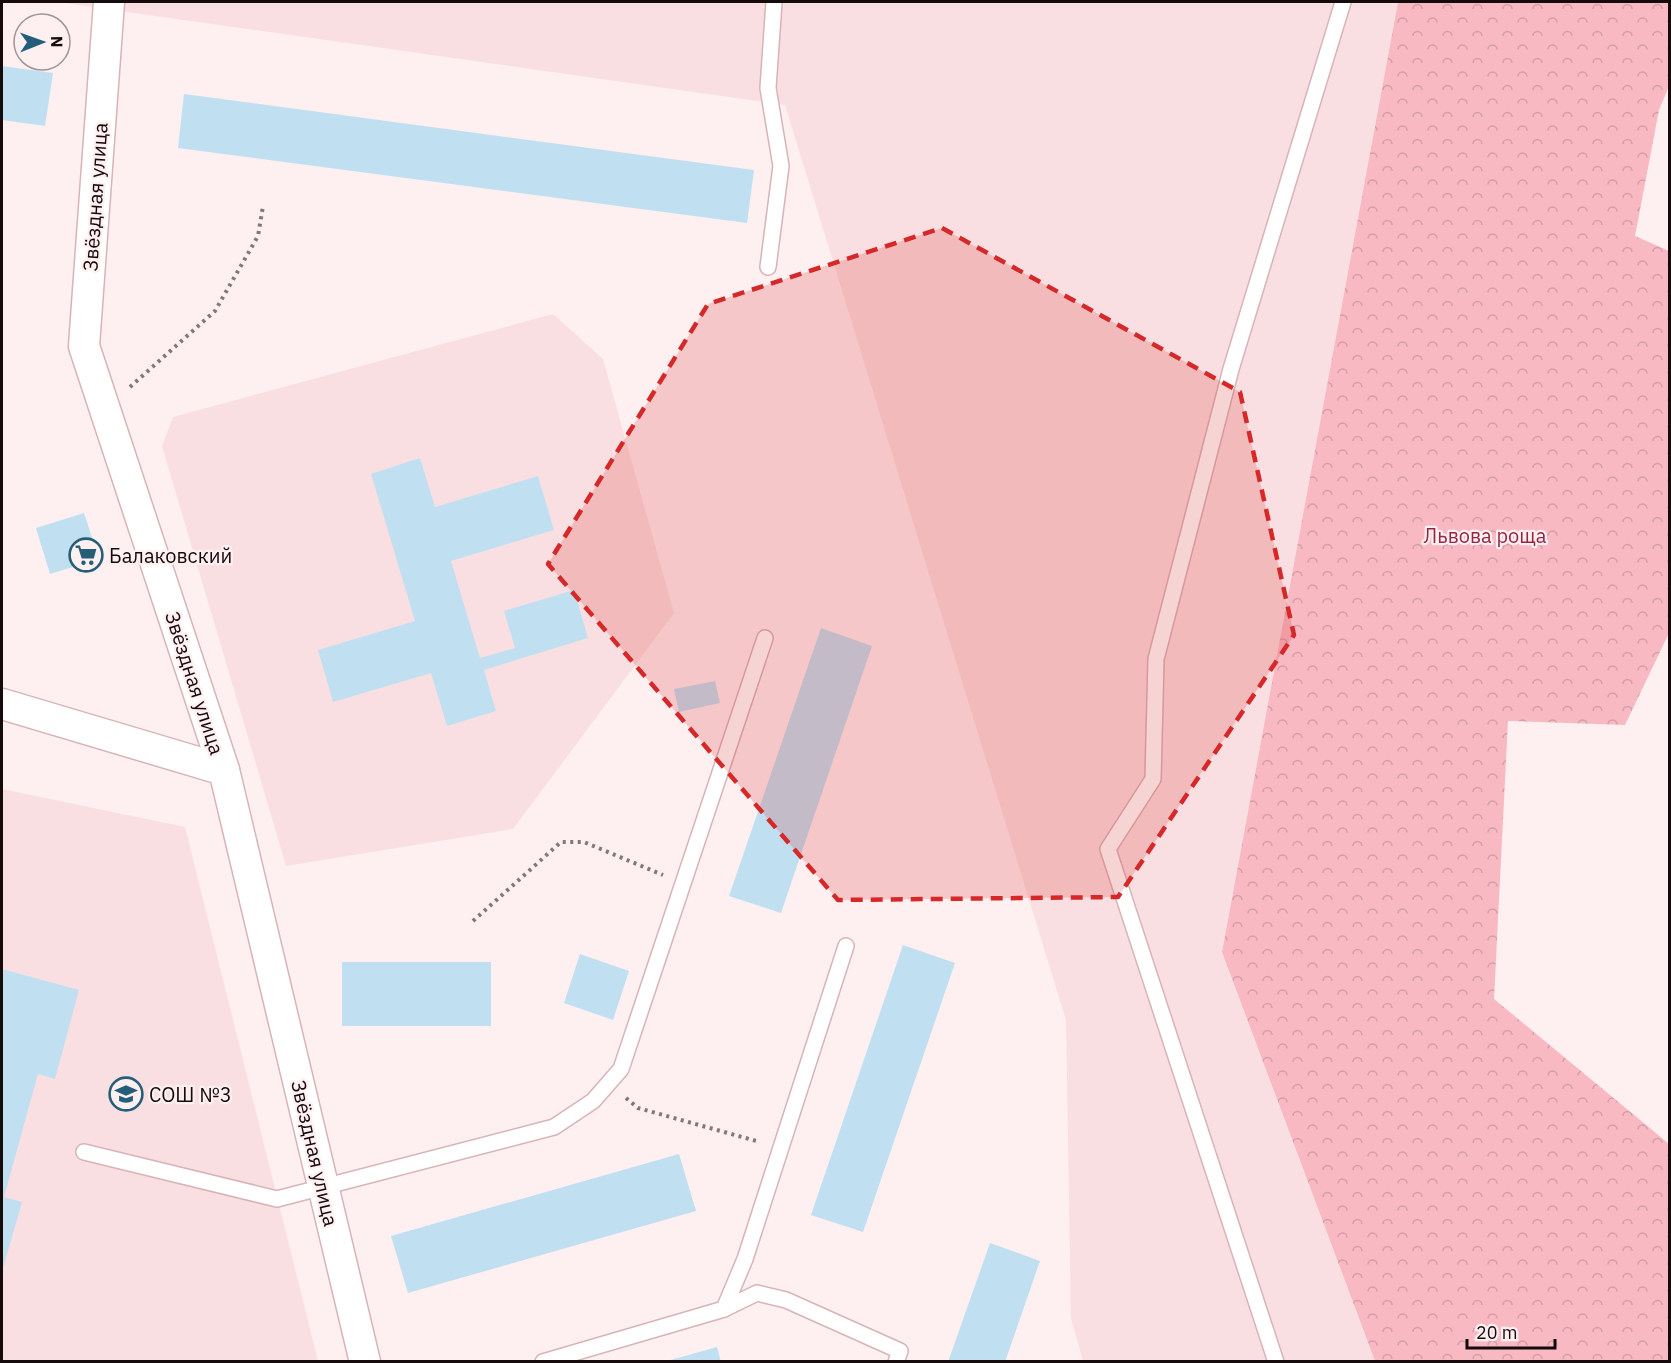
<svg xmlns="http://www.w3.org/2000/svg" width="1671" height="1363" font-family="'IBM Plex Sans',sans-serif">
	<defs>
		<pattern id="forest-crowns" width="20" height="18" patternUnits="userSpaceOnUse" patternTransform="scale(1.5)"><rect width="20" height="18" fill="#f8b9c3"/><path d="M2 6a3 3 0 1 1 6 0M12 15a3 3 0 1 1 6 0" fill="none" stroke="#d49ea6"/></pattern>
	</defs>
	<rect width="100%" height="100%" fill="#feeff1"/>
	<g fill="#fadfe2">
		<polygon points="57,2 1398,2 1222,952 1375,1361 1083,1361 1071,1318 1066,1020 785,105"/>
		<polygon points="553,314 603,359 674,613 513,829 286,866 162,446 173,417"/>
		<polygon points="2,789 185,827 318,1361 2,1361"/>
	</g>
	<polygon fill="url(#forest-crowns)" points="1398,2 1669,2 1669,86 1659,110 1635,236 1669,251 1669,633 1625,725 1508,721 1494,999 1669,1144 1669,1361 1375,1361 1222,952"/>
	<g fill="#c0e0f1">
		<polygon points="2,66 53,73 45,126 2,120"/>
		<polygon points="184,94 754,170 747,223 178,148"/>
		<polygon points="420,458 435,507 538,476 554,530 451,561 480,658 515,648 504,611 574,590 588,638 484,670 496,711 447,726 431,673 333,702 318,650 415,621 371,474"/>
		<polygon points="84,513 99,559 50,574 36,528"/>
		<polygon points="821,628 872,646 781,913 729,896"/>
		<polygon points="715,681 720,703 679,712 674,689"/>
		<polygon points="903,945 955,963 863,1232 811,1215"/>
		<polygon points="580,954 629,971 613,1020 564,1003"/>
		<rect x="342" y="962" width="149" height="64"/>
		<polygon points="2,969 79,990 55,1079 38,1074 4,1197 22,1202 2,1272"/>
		<polygon points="679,1154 696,1211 408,1293 391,1236"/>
		<polygon points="990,1243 1040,1261 1005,1362 948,1362"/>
		<polygon points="717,1347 721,1362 668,1362 667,1361"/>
	</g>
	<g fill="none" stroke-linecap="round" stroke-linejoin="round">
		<defs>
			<g id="lane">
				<polyline points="768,267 781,166 768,88 774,2"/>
				<polyline points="84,1152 277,1199 554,1127 593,1101 621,1069 765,638"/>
				<polyline points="724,1309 745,1259 846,946"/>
				<polyline points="543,1362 724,1309 757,1293 786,1300 900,1351 896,1362"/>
				<polyline points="1276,1362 1108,849 1153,779 1156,659 1231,369 1343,2"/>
			</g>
			<g id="street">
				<polyline points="109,2 84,346 224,770 365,1362"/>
				<polyline points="2,704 224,770"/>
			</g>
		</defs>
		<use href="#lane" stroke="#d7b4b8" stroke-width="18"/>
		<use href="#street" stroke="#d7b4b8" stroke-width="33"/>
		<g stroke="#847779" stroke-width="4" stroke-dasharray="3 4.5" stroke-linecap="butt">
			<polyline points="130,387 215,311 258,236 263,206"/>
			<polyline points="473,921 561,842 584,842 663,875"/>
			<polyline points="626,1098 638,1108 760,1142"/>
		</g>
		<use href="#lane" stroke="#fff" stroke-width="15"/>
		<use href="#street" stroke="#fff" stroke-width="30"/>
	</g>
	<path fill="#d62828" fill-opacity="0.2" stroke="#d62828" stroke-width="4.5" stroke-dasharray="12 8" stroke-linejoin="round" d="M 942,228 L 1240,392 L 1294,635 L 1118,897 L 838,900 L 548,564 L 708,304 Z"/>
	<defs>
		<symbol id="supermarket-ring" viewBox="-11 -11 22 22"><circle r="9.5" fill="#feeff1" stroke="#255e78" stroke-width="1.5"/><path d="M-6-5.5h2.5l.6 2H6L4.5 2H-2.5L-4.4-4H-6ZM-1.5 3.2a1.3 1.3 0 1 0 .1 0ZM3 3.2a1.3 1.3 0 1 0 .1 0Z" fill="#255e78"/></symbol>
		<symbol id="school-ring" viewBox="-11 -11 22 22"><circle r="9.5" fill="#feeff1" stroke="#255e78" stroke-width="1.5"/><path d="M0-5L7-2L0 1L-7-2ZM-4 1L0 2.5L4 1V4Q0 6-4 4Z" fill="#255e78"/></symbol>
	</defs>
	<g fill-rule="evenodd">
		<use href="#supermarket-ring" x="67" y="536" width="38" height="38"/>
		<use href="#school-ring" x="107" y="1075" width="38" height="38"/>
	</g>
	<g text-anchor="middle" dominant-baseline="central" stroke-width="4.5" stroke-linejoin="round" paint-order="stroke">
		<g font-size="20" fill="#150a0c" stroke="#feeff1">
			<text transform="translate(95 197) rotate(-86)">Звёздная улица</text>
			<text transform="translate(195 683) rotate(72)">Звёздная улица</text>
			<text transform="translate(315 1153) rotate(77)">Звёздная улица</text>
		</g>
		<g font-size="20" fill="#942745" stroke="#feeff1">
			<text x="1485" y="535">Львова роща</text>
		</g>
		<g font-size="20" fill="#150a0c" stroke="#feeff1" text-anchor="start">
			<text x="109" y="555">Балаковский</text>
			<text x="149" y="1094">СОШ №3</text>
		</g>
	</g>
	<rect width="1671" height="1363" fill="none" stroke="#150a0c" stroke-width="6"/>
	<g transform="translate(42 42) rotate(89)"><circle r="28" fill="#feeff1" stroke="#a19395" stroke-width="1.5"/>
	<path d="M0-4.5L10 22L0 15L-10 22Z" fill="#255e78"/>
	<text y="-9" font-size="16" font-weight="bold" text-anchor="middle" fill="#150a0c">N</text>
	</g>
	<path d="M1467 1339v9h88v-9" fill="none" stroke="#150a0c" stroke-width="3"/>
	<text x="1476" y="1339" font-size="18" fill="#150a0c" stroke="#feeff1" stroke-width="4.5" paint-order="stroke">20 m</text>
</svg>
